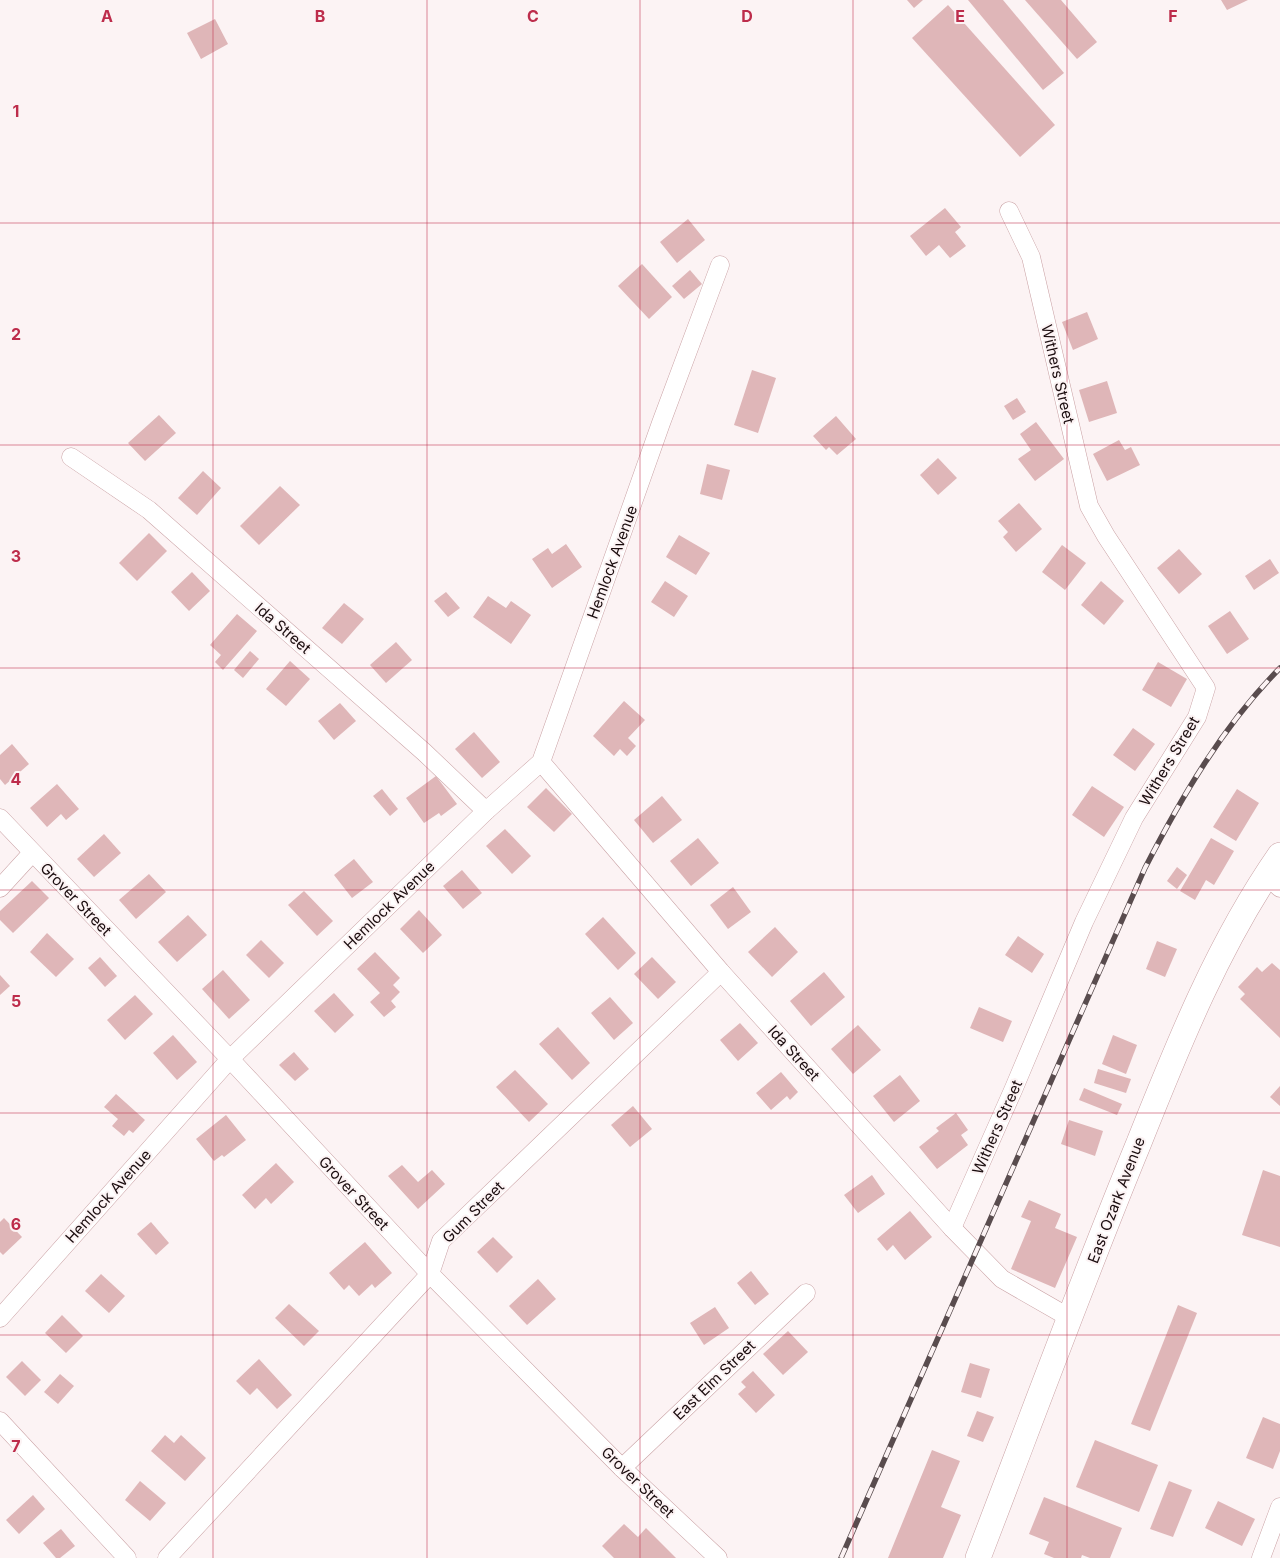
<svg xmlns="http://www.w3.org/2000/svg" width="1280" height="1558" font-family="Inter,sans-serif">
	<rect width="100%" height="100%" fill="#fcf3f4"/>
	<g fill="#dfb6b8">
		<polygon points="907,0 923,0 914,8"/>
		<polygon points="968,0 1003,0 1064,73 1043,90"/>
		<polygon points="1025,0 1061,0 1097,42 1077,59"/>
		<polygon points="1221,0 1248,0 1227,10"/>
		<polygon points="948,5 1055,125 1020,157 912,38"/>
		<polygon points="215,19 228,44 201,59 187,33"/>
		<polygon points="945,208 961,227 955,232 966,246 950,258 939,245 926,256 910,236"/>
		<polygon points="688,219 705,240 677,263 660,242"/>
		<polygon points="642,264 672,297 649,319 618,286"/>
		<polygon points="690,270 702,284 684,299 672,286"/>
		<polygon points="1087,312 1098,339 1073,350 1062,322"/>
		<polygon points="752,370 776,378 758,433 734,425"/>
		<polygon points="1107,381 1117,413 1089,422 1079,390"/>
		<polygon points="1017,398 1026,412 1013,420 1004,406"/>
		<polygon points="159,415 176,433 145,461 128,443"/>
		<polygon points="836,416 856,439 837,455 829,447 826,450 813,436"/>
		<polygon points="1036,422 1064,459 1035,481 1018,459 1031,450 1020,434"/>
		<polygon points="1119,440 1125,450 1131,447 1140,465 1107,481 1093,454"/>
		<polygon points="938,458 957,478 938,495 920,475"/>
		<polygon points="707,464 730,470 722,500 700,494"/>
		<polygon points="203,471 221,488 197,515 178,498"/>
		<polygon points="280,486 300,505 259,545 240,526"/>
		<polygon points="1019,503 1042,529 1016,552 1003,537 1008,532 998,521"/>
		<polygon points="149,533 167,551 137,581 119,563"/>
		<polygon points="679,535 710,553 696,575 666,557"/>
		<polygon points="566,544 582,567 552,588 532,559 548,548 552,554"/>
		<polygon points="1062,545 1086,563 1065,590 1042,572"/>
		<polygon points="1179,549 1202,574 1179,594 1157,568"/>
		<polygon points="1270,559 1279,573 1254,590 1245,576"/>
		<polygon points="192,572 210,591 189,611 171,592"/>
		<polygon points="665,581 688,596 674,617 651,602"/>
		<polygon points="1101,581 1124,601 1104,625 1081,605"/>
		<polygon points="446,592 460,608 448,617 434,601"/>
		<polygon points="488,596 506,608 511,601 531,615 511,644 473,617"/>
		<polygon points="344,603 364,619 342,644 322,628"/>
		<polygon points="1230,611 1249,639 1227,654 1208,626"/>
		<polygon points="237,614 257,631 223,670 215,662 221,655 210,645"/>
		<polygon points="396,642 412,660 386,683 370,665"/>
		<polygon points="250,651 259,659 243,678 234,670"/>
		<polygon points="290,661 310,679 286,706 266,689"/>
		<polygon points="1158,662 1187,679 1171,707 1142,690"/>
		<polygon points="624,701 645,720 628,738 636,746 627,756 620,749 614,756 593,736"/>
		<polygon points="340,703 356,721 334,740 318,721"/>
		<polygon points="1133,728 1155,744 1135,771 1113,755"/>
		<polygon points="474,732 500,762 482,778 455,749"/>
		<polygon points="12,744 29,764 5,785 0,779 0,755"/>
		<polygon points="436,776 457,804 441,816 439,813 424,823 406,798"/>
		<polygon points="57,784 79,809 66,820 61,814 47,827 30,808"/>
		<polygon points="1092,786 1124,807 1104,837 1072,815"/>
		<polygon points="546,788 572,814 554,832 527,807"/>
		<polygon points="382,789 398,809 390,816 373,796"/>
		<polygon points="1237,789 1259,803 1236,841 1213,827"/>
		<polygon points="662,796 682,820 653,843 634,820"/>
		<polygon points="505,829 531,856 512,874 486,846"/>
		<polygon points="104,834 121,853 94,877 77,859"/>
		<polygon points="698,838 719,863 691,886 670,861"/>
		<polygon points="1211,838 1234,851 1214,885 1206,880 1195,900 1180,891"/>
		<polygon points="354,859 373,882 352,898 334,875"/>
		<polygon points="1177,867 1187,875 1177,889 1167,881"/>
		<polygon points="462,870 482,893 463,909 443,886"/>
		<polygon points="149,874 166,892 136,919 119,900"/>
		<polygon points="32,881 49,898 13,933 0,920 0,911"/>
		<polygon points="733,887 751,912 728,929 710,905"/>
		<polygon points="304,891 333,921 317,936 288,905"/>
		<polygon points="419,910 442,935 423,953 400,929"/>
		<polygon points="188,915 207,935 177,962 158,942"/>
		<polygon points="603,917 636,953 618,970 585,934"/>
		<polygon points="775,927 798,952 772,977 748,952"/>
		<polygon points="47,933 74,959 56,977 30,952"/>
		<polygon points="1018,936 1044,954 1032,973 1005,955"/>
		<polygon points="261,940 284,963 269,978 246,955"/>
		<polygon points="1157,941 1177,949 1165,977 1146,969"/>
		<polygon points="375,952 400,978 393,985 400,992 391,1001 396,1007 384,1017 370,1002 380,993 357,969"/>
		<polygon points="100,957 117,976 105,987 88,968"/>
		<polygon points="652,957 676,982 658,999 634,974"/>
		<polygon points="1272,963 1280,970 1280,1038 1240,999 1245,994 1238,987 1257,967 1262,972"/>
		<polygon points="223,970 250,1000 229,1019 202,989"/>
		<polygon points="824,972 845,997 811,1026 790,1001"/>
		<polygon points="0,975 10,986 0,995"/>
		<polygon points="334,993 354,1015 335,1033 314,1011"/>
		<polygon points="135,995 153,1014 125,1040 107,1020"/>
		<polygon points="610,997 633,1023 614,1040 591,1013"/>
		<polygon points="979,1007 1012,1021 1003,1042 970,1028"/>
		<polygon points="740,1023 758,1043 738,1061 720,1040"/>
		<polygon points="858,1025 881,1050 853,1074 831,1049"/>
		<polygon points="558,1027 590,1063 572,1080 539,1044"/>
		<polygon points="173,1035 197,1062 177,1080 153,1053"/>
		<polygon points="1113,1035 1137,1045 1126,1074 1102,1064"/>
		<polygon points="294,1052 309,1069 295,1081 279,1065"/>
		<polygon points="1098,1069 1131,1079 1126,1093 1094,1083"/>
		<polygon points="515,1070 548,1104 529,1122 496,1087"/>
		<polygon points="781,1072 798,1092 790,1100 787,1096 771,1110 756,1093"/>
		<polygon points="900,1075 920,1101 894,1122 873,1096"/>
		<polygon points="1280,1086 1280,1106 1270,1097"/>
		<polygon points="1084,1088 1122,1104 1117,1115 1079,1100"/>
		<polygon points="116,1094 145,1120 133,1133 129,1130 124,1136 112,1126 118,1119 104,1107"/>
		<polygon points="633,1106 652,1129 630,1147 611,1125"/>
		<polygon points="956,1113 968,1130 961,1135 968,1145 937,1169 919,1147 939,1131 936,1128"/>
		<polygon points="226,1115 246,1140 224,1157 222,1155 214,1161 196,1139"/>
		<polygon points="1069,1120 1103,1131 1095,1156 1061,1144"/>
		<polygon points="276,1163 294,1182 271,1204 266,1198 255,1209 242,1195"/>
		<polygon points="402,1165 418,1182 432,1170 445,1184 418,1209 388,1176"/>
		<polygon points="1263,1170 1280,1176 1280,1247 1242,1235"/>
		<polygon points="872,1175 885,1194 858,1213 844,1195"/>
		<polygon points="1029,1200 1061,1214 1055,1228 1077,1237 1055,1288 1011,1269 1031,1221 1021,1217"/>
		<polygon points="910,1211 932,1237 905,1260 893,1245 887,1251 877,1239"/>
		<polygon points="4,1218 22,1237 3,1255 0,1252 0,1222"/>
		<polygon points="151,1222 169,1243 156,1255 137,1234"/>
		<polygon points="493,1237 513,1257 497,1273 477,1252"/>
		<polygon points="365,1242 392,1273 375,1288 372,1284 359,1296 349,1285 344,1290 329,1273"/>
		<polygon points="751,1271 769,1294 755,1305 737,1283"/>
		<polygon points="101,1274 125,1296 109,1313 85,1291"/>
		<polygon points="538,1279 556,1299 527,1325 509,1306"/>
		<polygon points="289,1304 319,1331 304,1346 275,1318"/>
		<polygon points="1178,1305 1197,1313 1150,1431 1131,1424"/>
		<polygon points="715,1307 729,1328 704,1345 690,1323"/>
		<polygon points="62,1315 83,1336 66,1353 45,1333"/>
		<polygon points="788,1331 808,1352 783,1375 763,1354"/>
		<polygon points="259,1359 292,1395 277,1409 257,1388 250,1395 236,1381"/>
		<polygon points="22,1361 41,1380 25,1396 6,1377"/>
		<polygon points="970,1363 990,1369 981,1398 961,1392"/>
		<polygon points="753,1371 775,1395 756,1413 738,1394 746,1387 741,1382"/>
		<polygon points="60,1374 74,1386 58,1404 44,1392"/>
		<polygon points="977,1411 994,1417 983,1442 967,1436"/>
		<polygon points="1263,1417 1280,1424 1280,1451 1273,1469 1246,1458"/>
		<polygon points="165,1435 174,1443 181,1435 206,1458 185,1481 151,1451"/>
		<polygon points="1095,1440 1158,1465 1139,1512 1076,1487"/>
		<polygon points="932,1450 960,1461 941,1507 961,1515 943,1558 888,1558"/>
		<polygon points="140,1481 166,1503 150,1521 125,1500"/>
		<polygon points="1169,1481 1192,1490 1173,1537 1150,1529"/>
		<polygon points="33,1495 45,1509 19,1534 6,1520"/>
		<polygon points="1044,1497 1122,1528 1110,1558 1090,1558 1082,1555 1081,1558 1054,1558 1044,1554 1049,1542 1029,1534"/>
		<polygon points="1218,1501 1255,1519 1242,1546 1205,1528"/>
		<polygon points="624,1524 638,1537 646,1528 676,1558 614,1558 602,1546"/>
		<polygon points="61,1529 75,1546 60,1558 56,1558 43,1543"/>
	</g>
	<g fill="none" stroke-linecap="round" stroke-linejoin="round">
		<defs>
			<g id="street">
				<polyline points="71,457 149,510 424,752 486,811"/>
				<polyline points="541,762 721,972 952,1228 1002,1279 1070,1318"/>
				<polyline points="0,818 230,1059 430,1274 622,1468 718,1558"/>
				<polyline points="1266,875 1280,888"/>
				<polyline points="0,888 32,853"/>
				<polyline points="952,1228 1014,1088 1084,922 1134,818 1197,717 1206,688 1106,536 1089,506 1031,257 1009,211"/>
				<polyline points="0,1318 230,1059 486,811 541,762 661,423 720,265"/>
				<polyline points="0,1421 127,1558"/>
				<polyline points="622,1468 806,1293"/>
				<polyline points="167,1558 430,1274 441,1241 721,972"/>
				<polyline points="1261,1558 1280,1507"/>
			</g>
			<path id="secondary" d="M 978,1558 C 1031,1420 1082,1281 1138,1145 C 1178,1045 1218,944 1280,855"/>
		</defs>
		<use href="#street" stroke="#caa2a5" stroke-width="19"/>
		<use href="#secondary" stroke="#caa2a5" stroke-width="26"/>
		<use href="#street" stroke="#fff" stroke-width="18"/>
		<use href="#secondary" stroke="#fff" stroke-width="25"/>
		<defs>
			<path id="rail" d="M 841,1558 L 1145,868 C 1182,796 1223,726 1280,668"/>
		</defs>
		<use href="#rail" stroke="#594c4e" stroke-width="5.5"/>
		<use href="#rail" stroke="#fcf3f4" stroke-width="4" stroke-dasharray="11" stroke-linecap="butt"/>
	</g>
	<path fill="none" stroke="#bd2c4b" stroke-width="1" stroke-opacity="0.55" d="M 213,0 L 213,1558M 427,0 L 427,1558M 640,0 L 640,1558M 853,0 L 853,1558M 1067,0 L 1067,1558M 0,223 L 1280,223M 0,445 L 1280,445M 0,668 L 1280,668M 0,890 L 1280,890M 0,1113 L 1280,1113M 0,1335 L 1280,1335"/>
	<g text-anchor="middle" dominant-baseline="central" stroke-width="4" stroke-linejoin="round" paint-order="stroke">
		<g font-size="15" fill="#1b0d0f" stroke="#fcf3f4">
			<text transform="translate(1058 374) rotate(77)">Withers Street</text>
			<text transform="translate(612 562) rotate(-70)">Hemlock Avenue</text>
			<text transform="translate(283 628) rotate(41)">Ida Street</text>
			<text transform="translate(1169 761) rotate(-59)">Withers Street</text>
			<text transform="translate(76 899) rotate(46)">Grover Street</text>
			<text transform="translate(389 905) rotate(-44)">Hemlock Avenue</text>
			<text transform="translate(794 1053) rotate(48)">Ida Street</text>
			<text transform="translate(997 1127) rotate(-66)">Withers Street</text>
			<text transform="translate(354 1193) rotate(47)">Grover Street</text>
			<text transform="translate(108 1196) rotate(-48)">Hemlock Avenue</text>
			<text transform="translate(1116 1200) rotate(-69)">East Ozark Avenue</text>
			<text transform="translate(473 1212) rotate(-45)">Gum Street</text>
			<text transform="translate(714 1380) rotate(-44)">East Elm Street</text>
			<text transform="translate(638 1482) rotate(44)">Grover Street</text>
		</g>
	</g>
	<g font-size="16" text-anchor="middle" font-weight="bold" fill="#bd2c4b" stroke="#fcf3f4" stroke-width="4" stroke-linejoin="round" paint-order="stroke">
		<text x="107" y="22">A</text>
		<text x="320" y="22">B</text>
		<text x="533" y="22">C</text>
		<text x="747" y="22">D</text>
		<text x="960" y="22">E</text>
		<text x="1173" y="22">F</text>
		<text x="16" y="117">1</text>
		<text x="16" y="340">2</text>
		<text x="16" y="562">3</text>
		<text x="16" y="785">4</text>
		<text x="16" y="1007">5</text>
		<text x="16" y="1230">6</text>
		<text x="16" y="1452">7</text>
	</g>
</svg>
